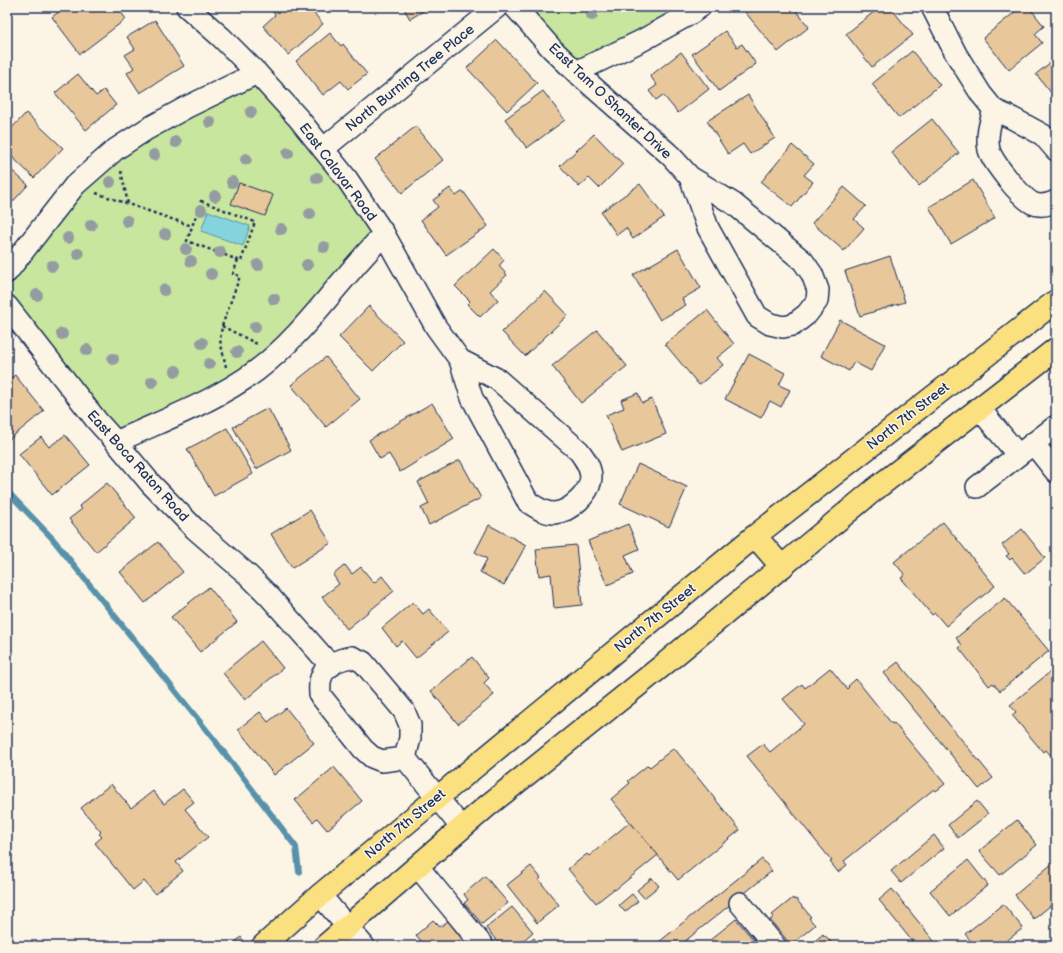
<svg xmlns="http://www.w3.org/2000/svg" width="1063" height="953" font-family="'Balsamiq Sans',sans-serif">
	<rect width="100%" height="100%" fill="#fcf5e5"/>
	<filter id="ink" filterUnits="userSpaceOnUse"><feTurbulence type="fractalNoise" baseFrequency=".025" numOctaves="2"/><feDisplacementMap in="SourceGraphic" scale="8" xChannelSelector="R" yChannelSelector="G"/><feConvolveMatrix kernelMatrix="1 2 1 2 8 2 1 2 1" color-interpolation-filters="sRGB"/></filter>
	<g filter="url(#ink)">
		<g fill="#c8e69e" stroke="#728a7e">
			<polygon points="515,7 700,7 576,72"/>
			<polygon points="257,73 384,234 275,355 116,442 7,306 7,272 75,185"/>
		</g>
		<polygon fill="#83d4dd" stroke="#5992aa" points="208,211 250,226 243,246 201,231"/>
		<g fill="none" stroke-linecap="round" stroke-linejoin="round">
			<polyline stroke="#5992aa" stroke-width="6" points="7,491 52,538 216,742 296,847 299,872"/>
		</g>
		<g fill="#e8c79a" stroke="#1b2f5e">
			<polygon points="65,7 117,7 126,19 80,54 52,17"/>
			<polygon points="274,7 309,7 323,24 288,55 263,26 275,15 271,9"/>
			<polygon points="403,7 430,7 410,19"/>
			<polygon points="751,7 793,7 809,27 778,52 745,12"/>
			<polygon points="880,7 890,7 913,35 872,67 846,34"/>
			<polygon points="1021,7 1029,7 1044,26 1035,34 1042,43 1009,70 983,38"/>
			<polygon points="155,20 184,66 140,93 127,73 134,68 125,55 135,49 127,37"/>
			<polygon points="725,31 737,47 742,44 756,64 719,91 692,54"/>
			<polygon points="330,33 341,46 343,44 367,74 348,89 341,81 323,95 296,61"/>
			<polygon points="497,40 537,83 507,111 467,68"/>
			<polygon points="912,51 940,85 899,118 872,84"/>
			<polygon points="681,52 709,89 678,113 663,95 656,100 649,91 657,85 650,76"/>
			<polygon points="1056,58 1056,99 1036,74"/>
			<polygon points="78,74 96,96 104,90 116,105 86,130 55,93"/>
			<polygon points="543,91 565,120 527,148 505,119"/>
			<polygon points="748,95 775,138 750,154 743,144 728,154 707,121"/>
			<polygon points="26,113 63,148 34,178 7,152 7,133"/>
			<polygon points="932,119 959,153 919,186 891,152"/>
			<polygon points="416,126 443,160 402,193 375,159"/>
			<polygon points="594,134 623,164 599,188 589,178 579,187 560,166"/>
			<polygon points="792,145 814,164 804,175 813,182 792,207 761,182"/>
			<polygon points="7,166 28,185 7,208"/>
			<polygon points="973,180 995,218 951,244 929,207"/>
			<polygon points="239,183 273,195 265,216 231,204"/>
			<polygon points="640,184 664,217 633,239 626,228 617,235 601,212"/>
			<polygon points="844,187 866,206 854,219 864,228 844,251 812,223"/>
			<polygon points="450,188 456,196 463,191 488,226 446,255 421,220 438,207 433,200"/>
			<polygon points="494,249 504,260 499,266 507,275 490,291 498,300 480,317 467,304 470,301 455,286"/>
			<polygon points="678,249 701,288 682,299 686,305 660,320 633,275"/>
			<polygon points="890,256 905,302 860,316 845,271"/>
			<polygon points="545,291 568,315 525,356 502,332"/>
			<polygon points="369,306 403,341 373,371 339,337"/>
			<polygon points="707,310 734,344 717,358 723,365 699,385 665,344"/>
			<polygon points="840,320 885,344 871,371 854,362 849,371 821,356"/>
			<polygon points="597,330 627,366 581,403 552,366"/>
			<polygon points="749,354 785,373 779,385 790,390 781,407 770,401 761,418 725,399"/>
			<polygon points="326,357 360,399 326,427 291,385"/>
			<polygon points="15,375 44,411 7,441 7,381"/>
			<polygon points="638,393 642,403 652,399 666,434 622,452 606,415 624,408 621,400"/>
			<polygon points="432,403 454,439 400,472 389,454 380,459 369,440"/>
			<polygon points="268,408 291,450 256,469 233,427"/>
			<polygon points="227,428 253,474 214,496 187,449"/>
			<polygon points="65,435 90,465 52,495 19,454 41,437 49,447"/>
			<polygon points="460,460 481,498 429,525 421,508 429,504 418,482"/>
			<polygon points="638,464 687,487 669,527 620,504"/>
			<polygon points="107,483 136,518 96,552 69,519 82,509 79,506"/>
			<polygon points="310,510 331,543 292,568 271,534"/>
			<polygon points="943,522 995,586 946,626 935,613 932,615 901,578 905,575 894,562"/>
			<polygon points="628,524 639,549 625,555 633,574 607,585 588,541"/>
			<polygon points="489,525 526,545 504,585 480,572 487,559 475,552"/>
			<polygon points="1022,529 1045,558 1025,574 1012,558 1010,560 1006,556 1009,554 1002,545"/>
			<polygon points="158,542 183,572 145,603 120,572"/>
			<polygon points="576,545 582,605 554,608 551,574 539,576 536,549"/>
			<polygon points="345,565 352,574 361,567 374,583 382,576 394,591 347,629 322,597 339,584 333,575"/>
			<polygon points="209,587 237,622 200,652 171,617"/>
			<polygon points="1005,598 1049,651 1000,691 993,683 989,686 959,648 962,645 956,638"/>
			<polygon points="413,602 423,614 429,609 448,632 416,658 402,641 396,646 382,628"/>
			<polygon points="261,641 283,668 245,700 223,673"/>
			<polygon points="472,657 489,678 484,683 494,695 458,724 431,691"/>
			<polygon points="898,662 993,778 979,789 884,673"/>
			<polygon points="1056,667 1056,756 1053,758 1046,750 1043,752 1012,715 1016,712 1010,705"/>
			<polygon points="830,668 847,689 849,687 848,686 856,679 892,724 894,723 945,784 936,791 934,789 844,861 847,865 838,872 830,862 832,861 747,756 763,744 770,752 804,724 783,699 802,684 805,688"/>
			<polygon points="286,708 314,743 274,775 238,729 260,712 268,722"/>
			<polygon points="674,748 740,830 678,880 611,799 630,783 628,781 648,765 650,767"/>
			<polygon points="334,767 362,801 327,830 317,818 313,822 295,800"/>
			<polygon points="111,784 131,808 153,791 164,804 183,789 194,802 185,809 208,837 176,862 183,871 155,894 144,881 133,890 95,843 102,837 99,834 101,832 81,808"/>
			<polygon points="977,801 988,814 958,838 948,825"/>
			<polygon points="1017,820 1037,845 1000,875 979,851"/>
			<polygon points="630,822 658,855 615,890 614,889 596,903 568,869 587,854 589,856"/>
			<polygon points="934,835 944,848 901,883 891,871"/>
			<polygon points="762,859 772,871 679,946 654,946"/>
			<polygon points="968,860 988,885 950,916 930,891"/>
			<polygon points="1053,863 1056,868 1056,901 1034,919 1015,895"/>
			<polygon points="531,866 541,878 539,880 559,905 537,923 507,885"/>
			<polygon points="485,876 508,903 482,924 464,903 468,900 464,894"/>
			<polygon points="652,878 659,886 644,898 637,890"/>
			<polygon points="892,889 938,946 916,946 879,900"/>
			<polygon points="632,894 638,901 625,912 619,905"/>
			<polygon points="793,898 794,900 796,899 811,917 809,918 815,925 791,945 770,920 774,917 772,915"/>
			<polygon points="1003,904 1023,928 1000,946 975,946 965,934"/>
			<polygon points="512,907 533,932 517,946 501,946 486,928"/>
			<polygon points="736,919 757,944 755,946 715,946 710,940"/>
			<polygon points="433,920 440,927 448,921 462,939 454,946 425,946 416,935"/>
			<polygon points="823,934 824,936 825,935 834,946 809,946"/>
			<polygon points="241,937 244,941 238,946 234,946 233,944"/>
			<polygon points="534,938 537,942 539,941 544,946 524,946"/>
		</g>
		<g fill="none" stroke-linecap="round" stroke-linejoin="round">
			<defs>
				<g id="minor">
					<path d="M 187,7 L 221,37 L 257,73 L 299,119 L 347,179 L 384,234 L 436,327 L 460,360 L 472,398 L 528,502 C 536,507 543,513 554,513 C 570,512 591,493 591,476 C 590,466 585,459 579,451 L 497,379 L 460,360"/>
					<polyline points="515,7 552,49 576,72 670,155 690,177 734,204 803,261 812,274 818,290 817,301 807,314 793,325 783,327 770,324 757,316 708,228 690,177"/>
					<polyline points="932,7 956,54 981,94 994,110 1012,118 1043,135 1056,150"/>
					<polyline points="576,72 641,41 690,14 700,7"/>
					<path d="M 994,110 C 990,123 986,136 989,150 C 993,163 1020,196 1032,203 C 1040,207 1048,205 1056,201"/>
					<polyline points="323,149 497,7"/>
					<polyline points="7,272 75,185 116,149 147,129 187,107 257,73"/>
					<polyline points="7,306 97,421 116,442 151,484 194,528 248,575 269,596 331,666"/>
					<polyline points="979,408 1018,455"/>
					<path d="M 116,442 C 163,420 214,402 256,371 C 288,347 313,316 338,286 C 353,268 368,251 384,234"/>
					<polyline points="1033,443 1056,472"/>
					<polyline points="977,487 1056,426"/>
					<path d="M 352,657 L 363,662 L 404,711 L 410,725 L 410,738 L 405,758 L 382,761 L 372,757 L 363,749 L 320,695 C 320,690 319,683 321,678 C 325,665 339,659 352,657 Z"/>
					<polyline points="405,758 462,828"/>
					<polyline points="418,867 483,946"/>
					<polyline points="320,895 364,946"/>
					<polyline points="740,903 775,946"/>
				</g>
				<g id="major">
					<polyline points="755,536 782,567"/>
					<polyline points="263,946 320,895 420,812 755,536 1056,301"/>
					<polyline points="325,946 486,807 662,666 874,490 1056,349"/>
				</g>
			</defs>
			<use href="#minor" stroke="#1b2f5e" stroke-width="24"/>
			<use href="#major" stroke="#1b2f5e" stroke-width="25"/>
			<g stroke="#1b2f5e" stroke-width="2.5" stroke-dasharray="3 3" stroke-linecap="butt">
				<polyline points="121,171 128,204"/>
				<polyline points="96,193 192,226"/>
				<polygon points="201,201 255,222 241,261 187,241"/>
				<polyline points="222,326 257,344"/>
				<polyline points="226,367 220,340 222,326 240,276 233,274 238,260"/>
			</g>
			<use href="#minor" stroke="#fcf5e5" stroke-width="21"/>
			<use href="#major" stroke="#fbe080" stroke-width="22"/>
		</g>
		<g fill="#949ca2">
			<circle cx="592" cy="15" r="6"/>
			<circle cx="251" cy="112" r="6"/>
			<circle cx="210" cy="122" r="6"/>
			<circle cx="176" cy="142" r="6"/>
			<circle cx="288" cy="153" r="6"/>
			<circle cx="154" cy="155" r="6"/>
			<circle cx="246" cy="159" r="6"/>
			<circle cx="317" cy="178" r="6"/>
			<circle cx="110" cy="182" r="6"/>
			<circle cx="232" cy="182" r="6"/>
			<circle cx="215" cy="196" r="6"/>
			<circle cx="201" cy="210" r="6"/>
			<circle cx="310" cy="214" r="6"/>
			<circle cx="127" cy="221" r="6"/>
			<circle cx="91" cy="225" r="6"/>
			<circle cx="281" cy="229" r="6"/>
			<circle cx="165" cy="234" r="6"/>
			<circle cx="68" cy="238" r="6"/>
			<circle cx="324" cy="247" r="6"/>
			<circle cx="186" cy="249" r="6"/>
			<circle cx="220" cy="252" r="6"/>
			<circle cx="78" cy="254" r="6"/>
			<circle cx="191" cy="261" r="6"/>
			<circle cx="258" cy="265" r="6"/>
			<circle cx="307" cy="265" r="6"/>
			<circle cx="52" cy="266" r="6"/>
			<circle cx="211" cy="274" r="6"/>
			<circle cx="164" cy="290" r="6"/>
			<circle cx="37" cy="295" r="6"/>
			<circle cx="274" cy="299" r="6"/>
			<circle cx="255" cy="327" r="6"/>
			<circle cx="62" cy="334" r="6"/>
			<circle cx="202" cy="343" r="6"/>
			<circle cx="87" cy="350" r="6"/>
			<circle cx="237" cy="352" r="6"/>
			<circle cx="113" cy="359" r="6"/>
			<circle cx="209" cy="364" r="6"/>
			<circle cx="176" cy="371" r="6"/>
			<circle cx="152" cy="382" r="6"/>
		</g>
	</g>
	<g text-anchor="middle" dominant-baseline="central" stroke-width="3" stroke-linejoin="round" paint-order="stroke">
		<g font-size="14" fill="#1b2f5e" stroke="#fcf5e5">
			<text transform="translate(410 78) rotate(-39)">North Burning Tree Place</text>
			<text transform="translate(610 101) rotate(43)">East Tam O Shanter Drive</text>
			<text transform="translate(338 172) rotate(53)">East Calavar Road</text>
			<text transform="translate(908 416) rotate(-38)">North 7th Street</text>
			<text transform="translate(138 466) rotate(48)">East Boca Raton Road</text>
			<text transform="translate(655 618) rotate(-39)">North 7th Street</text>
			<text transform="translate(405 824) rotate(-40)">North 7th Street</text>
		</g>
	</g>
	<rect width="1063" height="953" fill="none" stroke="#fcf5e5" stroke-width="24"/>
	<rect x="12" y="12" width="1039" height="929" fill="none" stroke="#1b2f5e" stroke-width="1.5" filter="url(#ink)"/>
</svg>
